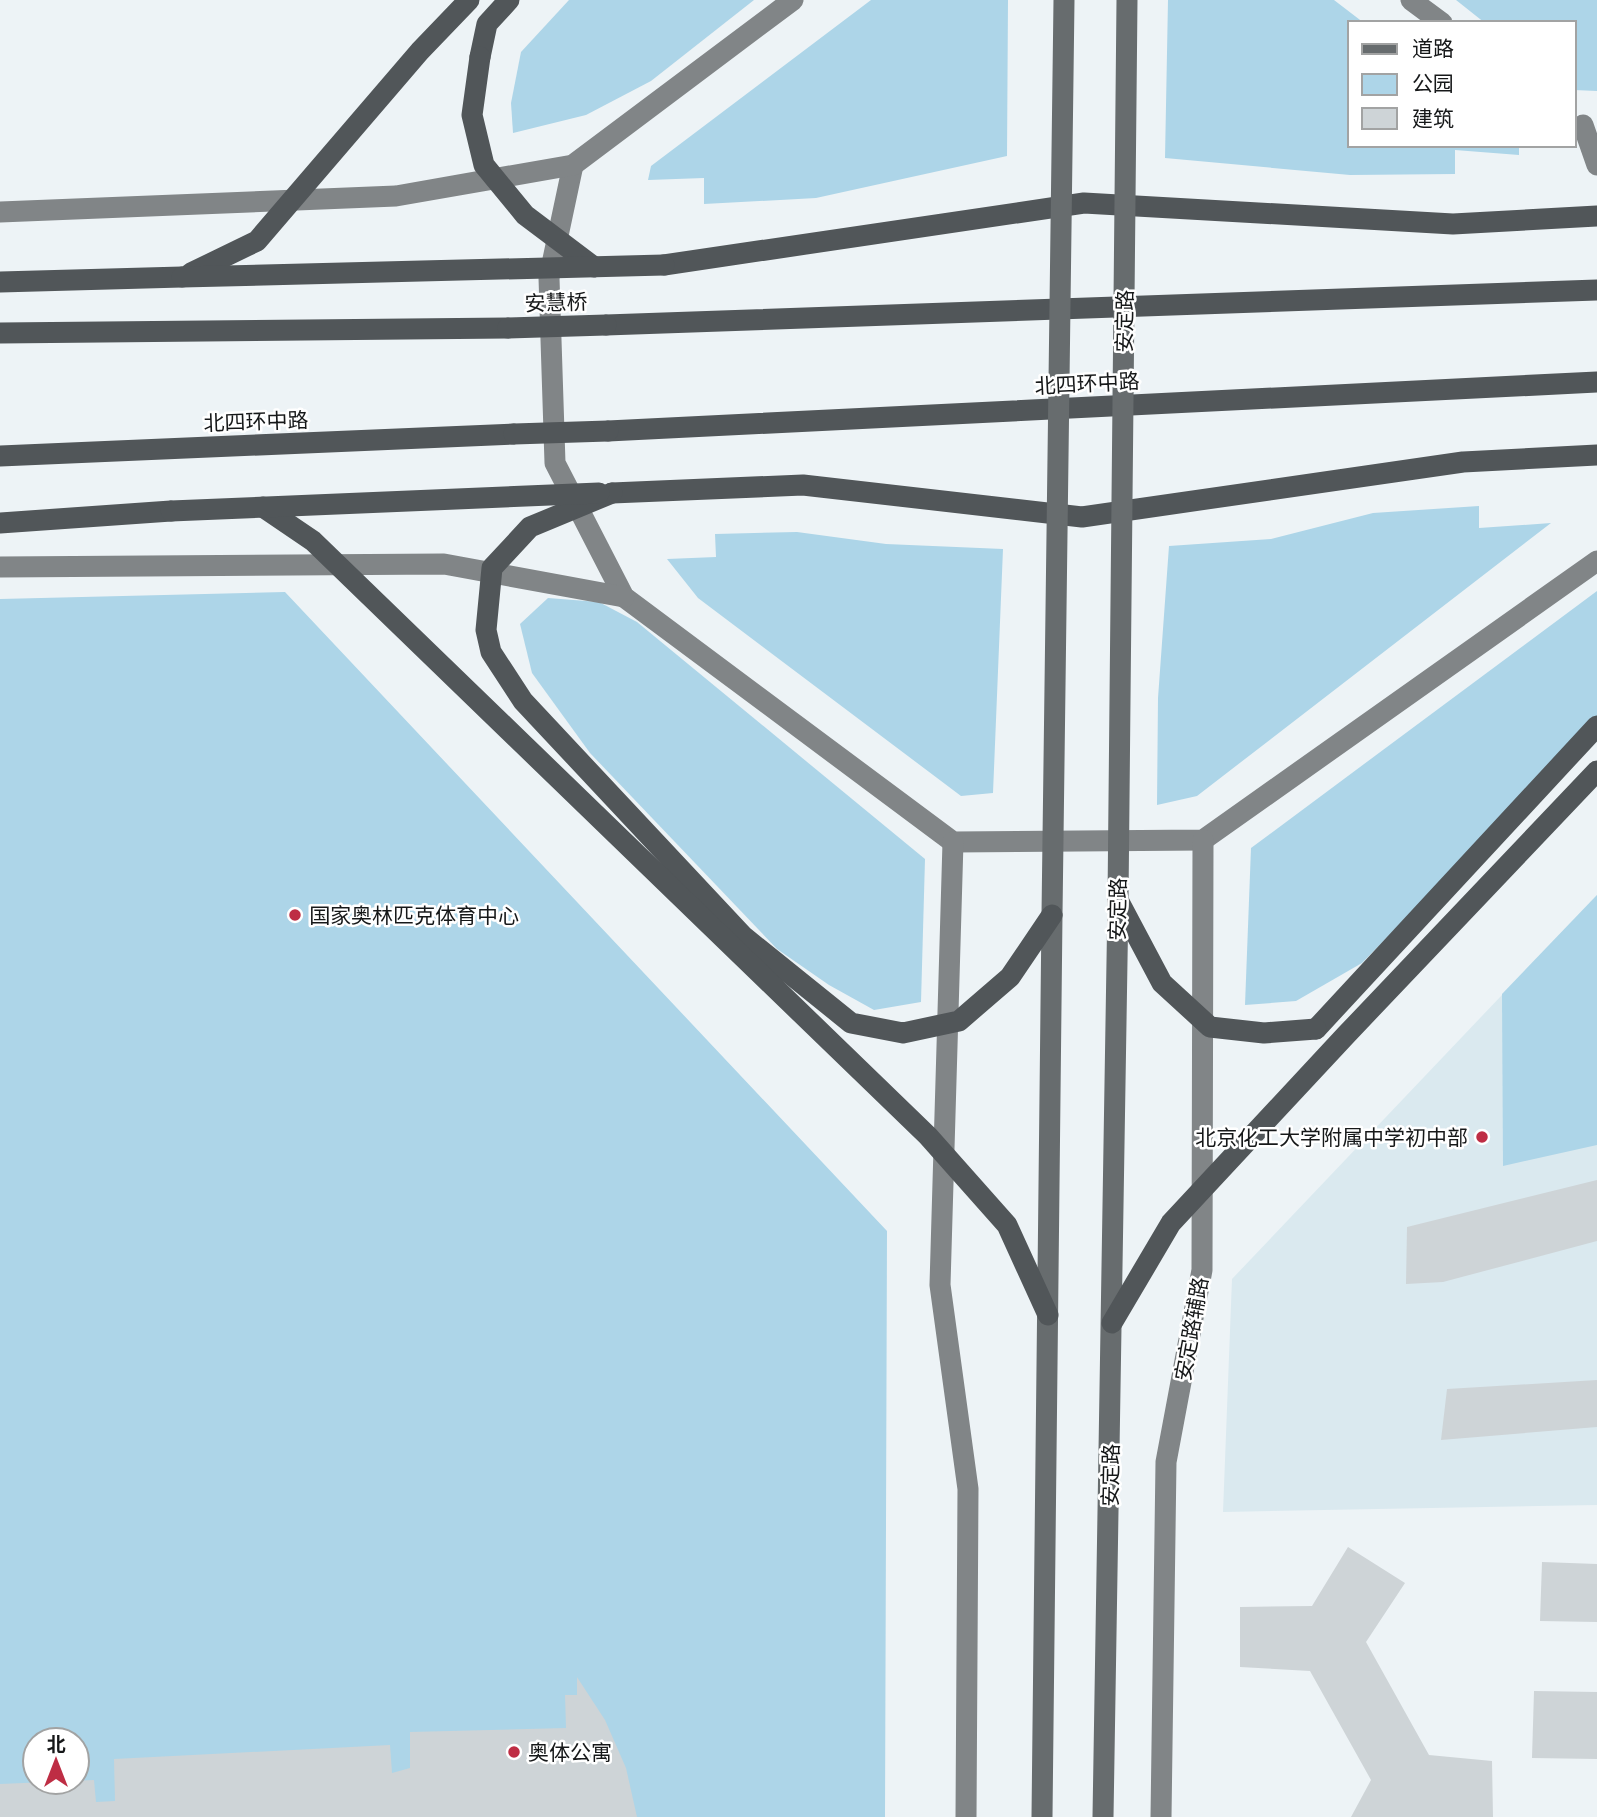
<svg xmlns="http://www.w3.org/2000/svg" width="1597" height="1817" font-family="'Golos Text','Noto Sans SC',sans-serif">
	<rect width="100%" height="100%" fill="#edf3f6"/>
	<polygon fill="#dae9ef" points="1597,895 1597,1505 1223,1512 1232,1279"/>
	<g fill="#add5e8" fill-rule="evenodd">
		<polygon points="569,0 754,0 651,81 586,115 513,133 511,103 521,52"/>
		<polygon points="871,0 1008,0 1007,156 816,198 704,204 704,178 648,180 651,166"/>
		<polygon points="1168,0 1334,0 1364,23 1350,23 1350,145 1519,145 1519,155 1455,150 1455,174 1350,175 1165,158"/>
		<polygon points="1456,0 1597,0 1597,91 1574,90 1574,23 1485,23"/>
		<polygon points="1479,506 1479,528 1551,523 1197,796 1157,805 1158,698 1169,546 1271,539 1373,513"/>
		<polygon points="797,532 886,544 1003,549 993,793 961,796 698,598 667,559 716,557 715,534"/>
		<polygon points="1597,591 1597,722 1362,963 1296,1001 1245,1005 1251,848"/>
		<path d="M 285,592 L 887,1231 L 885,1817 L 0,1817 L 0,599 ZM 35,1740 L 77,1740 L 77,1782 L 35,1782 Z"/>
		<polygon points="548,598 599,602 637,622 925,859 921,1002 874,1010 829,985 777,949 590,753 532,673 520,624"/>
		<polygon points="1597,895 1597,1145 1503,1166 1502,994"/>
	</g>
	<g fill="#ced4d7">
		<polygon points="1597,1180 1597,1241 1443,1282 1406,1284 1407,1227"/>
		<polygon points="1597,1380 1597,1427 1441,1440 1447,1389"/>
		<polygon points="1348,1547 1405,1583 1366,1642 1429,1755 1492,1761 1493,1817 1351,1817 1371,1780 1310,1671 1240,1667 1240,1607 1312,1606"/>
		<polygon points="1542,1562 1597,1564 1597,1622 1540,1621"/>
		<polygon points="577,1677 605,1720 626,1768 637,1817 0,1817 0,1784 94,1780 96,1802 115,1801 114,1759 390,1745 392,1773 410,1768 410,1732 566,1728 565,1695 577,1695"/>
		<polygon points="1534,1691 1597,1692 1597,1759 1532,1758"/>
	</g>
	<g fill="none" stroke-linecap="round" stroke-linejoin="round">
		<g stroke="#818587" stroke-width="21">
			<polyline points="1411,0 1442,23"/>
			<polyline points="1583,125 1597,165"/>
			<polyline points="573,165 549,278 555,463 624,597 953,842 1203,840 1597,561"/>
			<polyline points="0,212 396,196 573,165 793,0"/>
			<polyline points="0,567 444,564 624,597"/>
			<polyline points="953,842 940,1285 968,1489 966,1817"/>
			<polyline points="1161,1817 1166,1462 1202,1270 1203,840"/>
		</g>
		<g stroke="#676c6e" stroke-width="21">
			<polyline points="1042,1817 1052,915"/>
			<polyline points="1103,1817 1118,900"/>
		</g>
		<g stroke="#515659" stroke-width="21">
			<polyline points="480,57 487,24 509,0"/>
			<polyline points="664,265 1084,203 1453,224 1597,216"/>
			<polyline points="0,282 182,277"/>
			<polyline points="606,325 1597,290"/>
			<polyline points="0,333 508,328"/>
			<polyline points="608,431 1597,382"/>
			<polyline points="0,456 514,434"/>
			<polyline points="612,493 803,485 1082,517 1463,462 1597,455"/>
			<polyline points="0,523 171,511"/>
			<polyline points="1316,1029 1597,726"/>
		</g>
		<g stroke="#676c6e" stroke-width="21">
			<polyline points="1118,900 1127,0"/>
			<polyline points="1052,915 1064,0"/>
		</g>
		<g stroke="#515659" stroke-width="21">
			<polyline points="480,57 472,115 484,165 525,215 594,267"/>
			<polyline points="191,273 257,241 420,51 469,0"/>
			<polyline points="182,277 664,265"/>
			<polyline points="508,328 606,325"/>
			<polyline points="514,434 608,431"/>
			<polyline points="612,493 530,527 492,568 486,630 491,652 523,701 743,936 851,1023 903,1033 959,1021 1010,977 1052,915"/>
			<polyline points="263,507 313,541 928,1136 1007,1225 1048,1315"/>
			<polyline points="171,511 599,493"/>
			<polyline points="1118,900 1162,983 1210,1027 1264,1033 1316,1029"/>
			<polyline points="1112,1323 1171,1223 1346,1035 1597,771"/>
		</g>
	</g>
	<g fill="#be2d44" stroke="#fff" stroke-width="2.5">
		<circle cx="295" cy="915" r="7"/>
		<circle cx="1482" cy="1137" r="7"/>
		<circle cx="514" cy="1752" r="7"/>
	</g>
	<g text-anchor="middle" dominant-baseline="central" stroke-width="5" stroke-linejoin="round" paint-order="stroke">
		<g font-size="21" fill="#161819" stroke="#fff">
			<text transform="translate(556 302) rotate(-2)">安慧桥</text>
			<text transform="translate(1124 321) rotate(-89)">安定路</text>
			<text transform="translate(1087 383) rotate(-3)">北四环中路</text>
			<text transform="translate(256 421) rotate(-2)">北四环中路</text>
			<text transform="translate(1117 909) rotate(-89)">安定路</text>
			<text transform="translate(1191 1329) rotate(-80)">安定路辅路</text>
			<text transform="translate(1110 1475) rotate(-89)">安定路</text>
		</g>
		<g font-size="21" fill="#161819" stroke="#fff" text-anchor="start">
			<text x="309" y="915">国家奥林匹克体育中心</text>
			<text x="1468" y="1137" text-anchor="end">北京化工大学附属中学初中部</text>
			<text x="528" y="1752">奥体公寓</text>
		</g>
	</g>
	<rect x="1348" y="21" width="228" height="126" fill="#ffffff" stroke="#a2a3a3" stroke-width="2"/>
	<rect x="1362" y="44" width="35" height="10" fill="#676c6e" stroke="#a2a3a3" stroke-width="2"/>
	<text x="1412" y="56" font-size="21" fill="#161819">道路</text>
	<rect x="1362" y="74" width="35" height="21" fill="#add5e8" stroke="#a2a3a3" stroke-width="2"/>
	<text x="1412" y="91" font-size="21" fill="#161819">公园</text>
	<rect x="1362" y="108" width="35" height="21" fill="#ced4d7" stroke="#a2a3a3" stroke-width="2"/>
	<text x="1412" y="126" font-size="21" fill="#161819">建筑</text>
	<g transform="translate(56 1761)"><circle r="33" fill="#ffffff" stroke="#a2a3a3" stroke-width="2"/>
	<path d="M0-5L12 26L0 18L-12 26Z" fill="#be2d44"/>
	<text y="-10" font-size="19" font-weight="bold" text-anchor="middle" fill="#161819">北</text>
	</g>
</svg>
